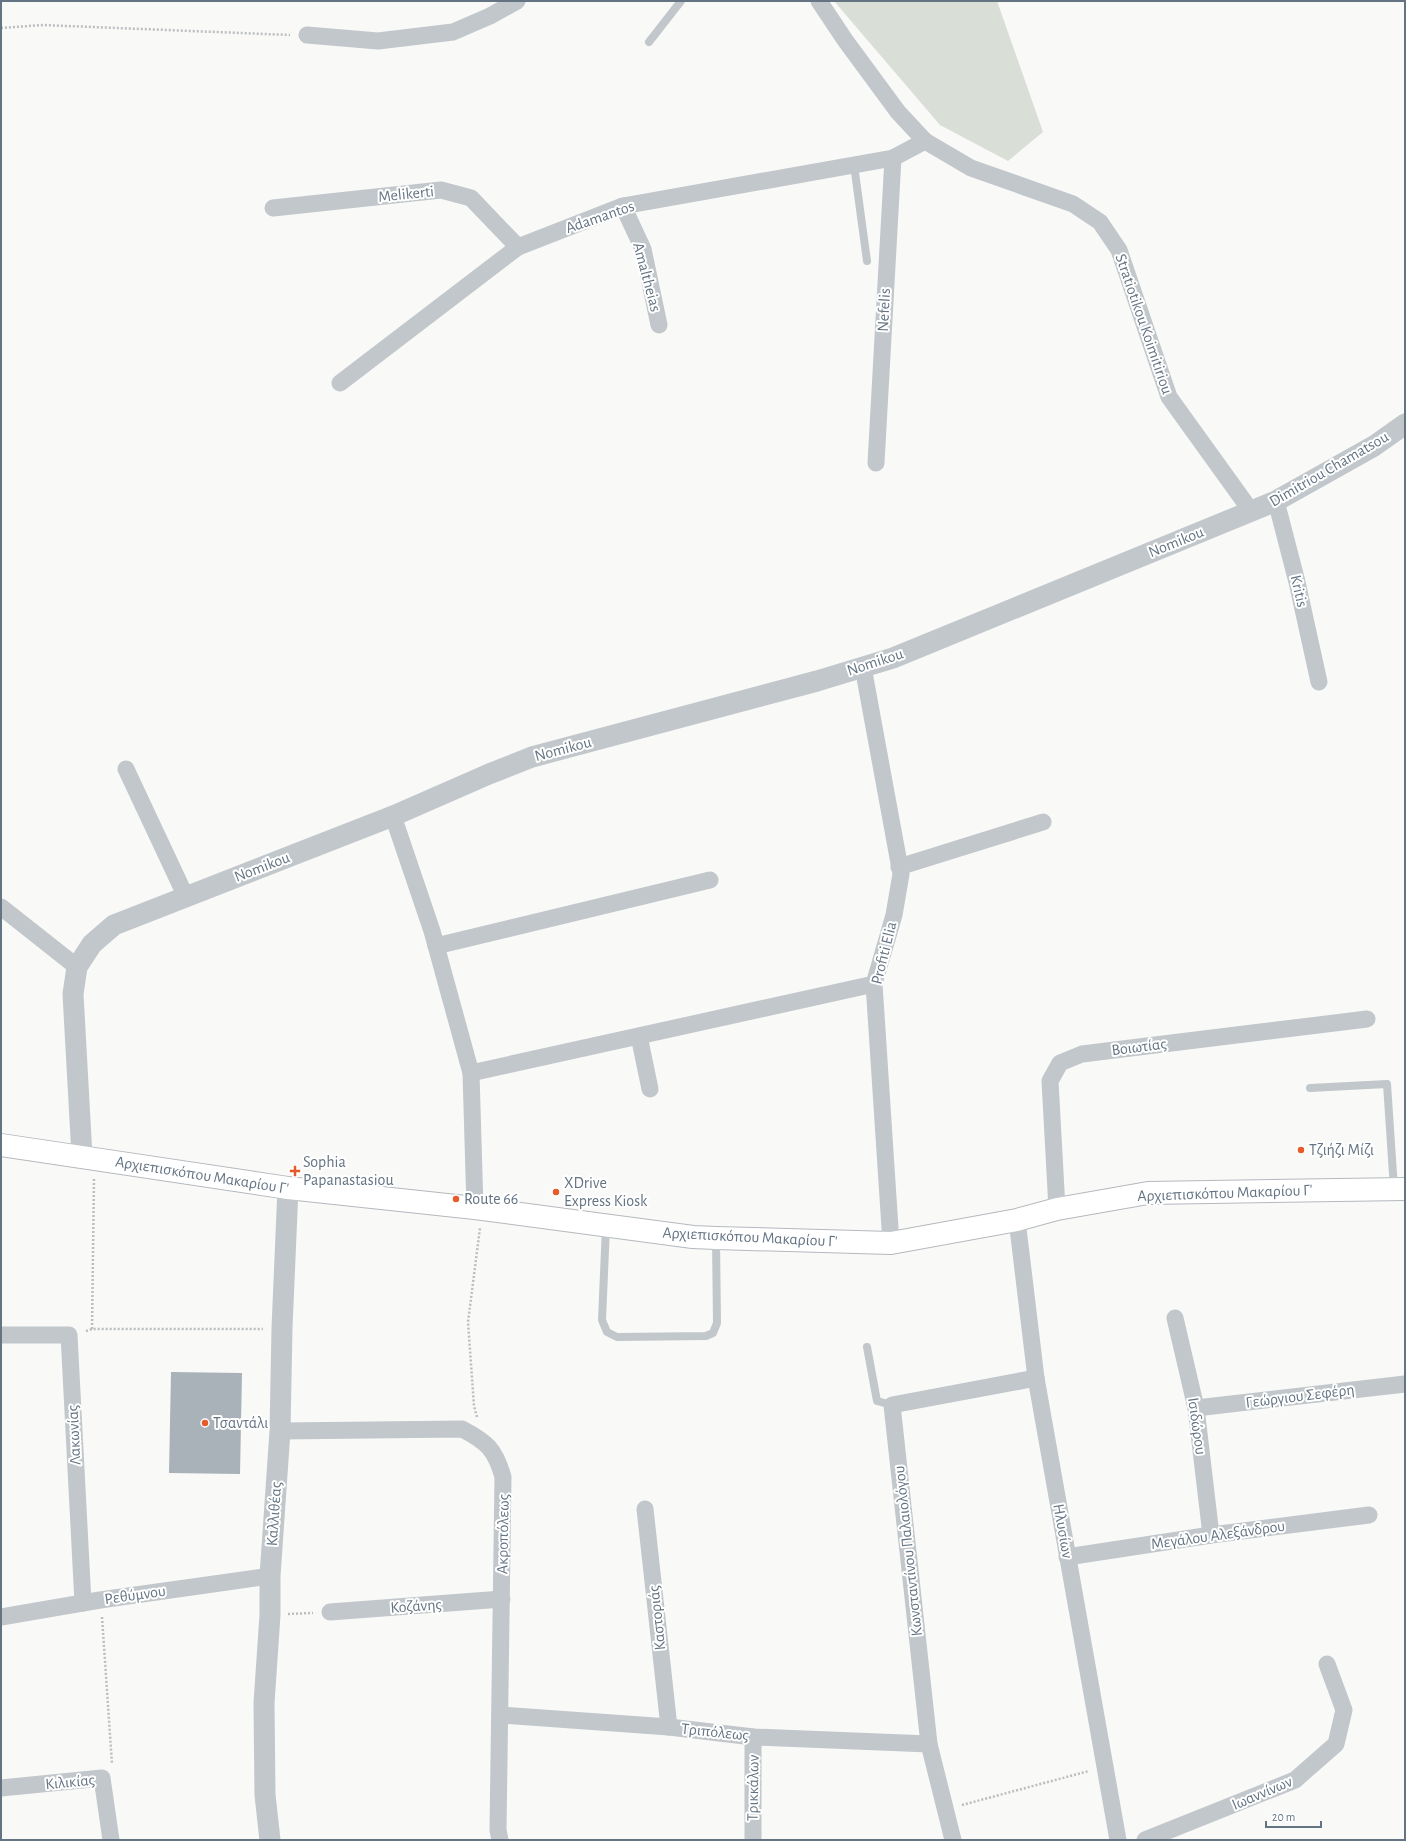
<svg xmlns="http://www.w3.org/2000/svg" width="1406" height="1841" font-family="'Alegreya Sans',sans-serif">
	<rect width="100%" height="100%" fill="#f9f9f7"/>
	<polygon fill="#d9ded6" points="834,1 997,1 1043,132 1008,161 940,125"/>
	<polygon fill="#a9b2b9" points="171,1372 242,1373 240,1474 169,1473"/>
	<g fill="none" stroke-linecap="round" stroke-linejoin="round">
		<defs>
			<polyline id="primary" points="1,1145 288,1188 475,1208 693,1237 716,1238 891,1243 1017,1220 1057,1209 1148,1193 1405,1189"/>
		</defs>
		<use href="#primary" stroke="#b4b9be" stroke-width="24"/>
		<g stroke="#babec1" stroke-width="2.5" stroke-dasharray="2 2" stroke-linecap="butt">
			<polyline points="1,28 43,25 290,35"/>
			<polyline points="92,1329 94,1178"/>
			<polyline points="86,1331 92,1329 263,1329"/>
			<polyline points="477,1417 474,1406 468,1322 480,1228"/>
			<polyline points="288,1614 313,1613"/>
			<polyline points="102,1617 112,1764"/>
			<polyline points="962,1805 1089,1771"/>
		</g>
		<g stroke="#c2c7cb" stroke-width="8">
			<polyline points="649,42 681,1"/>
			<polyline points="854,165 867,261"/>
			<polyline points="1310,1088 1387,1084 1394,1189"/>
			<polyline points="606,1227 602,1320 607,1332 617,1337 706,1336 713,1333 717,1323 716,1239"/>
			<polyline points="867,1347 877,1401 892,1405"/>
		</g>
		<g stroke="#c2c7cb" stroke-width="17">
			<polyline points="819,1 845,40 898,112 925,141 971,168 1073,204 1100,222 1119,250 1169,397 1251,511"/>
			<polyline points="307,35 378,41 453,32 490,16 517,1"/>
			<polyline points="623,206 643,249 659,325"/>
			<polyline points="273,208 441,190 471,198 518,247"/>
			<polyline points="340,383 518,247 623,206 893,158 925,141"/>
			<polyline points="876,463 893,158"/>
			<polyline points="1276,501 1297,582 1319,682"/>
			<polyline points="863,667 901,874 894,915 874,984 891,1243"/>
			<polyline points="126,769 186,897"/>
			<polyline points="393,816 432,931 471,1073 475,1208"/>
			<polyline points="899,867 1043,822"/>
			<polyline points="1,907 77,967"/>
			<polyline points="436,946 710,880"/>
			<polyline points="639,1036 650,1089"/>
			<polyline points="471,1073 874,984"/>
			<polyline points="1057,1209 1050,1081 1060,1063 1082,1054 1367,1019"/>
			<polyline points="1017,1220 1036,1378 1118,1840"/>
			<polyline points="1175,1318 1196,1408 1211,1535"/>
			<polyline points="1,1335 69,1335 83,1603"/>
			<polyline points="1196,1408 1405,1384"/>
			<path d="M 280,1431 L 462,1429 C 487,1442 495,1449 503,1477 L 498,1830 L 500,1840"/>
			<polyline points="645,1509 669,1727"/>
			<polyline points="1067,1557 1211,1535 1369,1515"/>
			<polyline points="330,1612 502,1599"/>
			<polyline points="1,1617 100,1600 270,1576"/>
			<polyline points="501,1715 669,1727 753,1737 929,1744"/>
			<polyline points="1,1788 102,1778 111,1840"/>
			<polyline points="753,1840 753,1737"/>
			<polyline points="953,1840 929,1744 892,1405 1036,1378"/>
			<polyline points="1145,1840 1295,1780 1336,1744 1344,1710 1327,1664"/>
		</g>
		<g stroke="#c2c7cb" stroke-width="21">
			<polyline points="82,1156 73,994 77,967 92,944 114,925 393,816 489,774 532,757 817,681 893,658 1276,501 1374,446 1405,424"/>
			<polyline points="270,1840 265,1795 264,1703 270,1615 270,1576 280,1431 282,1328 288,1188"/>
		</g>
		<use href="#primary" stroke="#fff" stroke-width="22"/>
	</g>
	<g fill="#e65b2b" stroke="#fff" stroke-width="1.5">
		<circle cx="1301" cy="1150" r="4"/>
		<path d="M293 1165h4v4h4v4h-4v4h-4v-4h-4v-4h4z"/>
		<circle cx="556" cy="1192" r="4"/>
		<circle cx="456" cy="1199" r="4"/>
		<circle cx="205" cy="1423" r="4"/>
	</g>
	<g text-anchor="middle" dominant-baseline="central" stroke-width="4" stroke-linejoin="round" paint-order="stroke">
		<g font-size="16" fill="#647483" stroke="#fff">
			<text transform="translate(406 194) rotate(-6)">Melikerti</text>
			<text transform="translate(600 217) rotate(-19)">Adamantos</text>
			<text transform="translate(647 277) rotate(75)">Amaltheias</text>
			<text transform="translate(884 310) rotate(-87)">Nefelis</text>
			<text transform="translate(1144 324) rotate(71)">Stratiotikou Koimitiriou</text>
			<text transform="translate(1329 469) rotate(-30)">Dimitriou Chamatsou</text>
			<text transform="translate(1176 542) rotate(-22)">Nomikou</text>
			<text transform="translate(1299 591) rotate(77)">Kritis</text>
			<text transform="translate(875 662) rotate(-18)">Nomikou</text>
			<text transform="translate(563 749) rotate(-15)">Nomikou</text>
			<text transform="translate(262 867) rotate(-21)">Nomikou</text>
			<text transform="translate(884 953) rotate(-76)">Profiti Elia</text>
			<text transform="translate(1139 1047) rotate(-7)">Βοιωτίας</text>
			<text transform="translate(202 1175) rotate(9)">Αρχιεπισκόπου Μακαρίου Γ'</text>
			<text transform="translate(1225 1193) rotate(-2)">Αρχιεπισκόπου Μακαρίου Γ'</text>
			<text transform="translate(750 1237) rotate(3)">Αρχιεπισκόπου Μακαρίου Γ'</text>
			<text transform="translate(1300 1396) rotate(-7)">Γεώργιου Σεφέρη</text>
			<text transform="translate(1197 1426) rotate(82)">Ισιδώρου</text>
			<text transform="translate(74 1435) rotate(-93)">Λακωνίας</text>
			<text transform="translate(274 1514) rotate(-86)">Καλλιθέας</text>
			<text transform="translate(1063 1531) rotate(80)">Ηλυσίων</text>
			<text transform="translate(503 1534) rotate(-89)">Ακροπόλεως</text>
			<text transform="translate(1218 1535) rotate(-8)">Μεγάλου Αλεξάνδρου</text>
			<text transform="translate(908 1551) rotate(-96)">Κωνσταντίνου Παλαιολόγου</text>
			<text transform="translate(135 1595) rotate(-8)">Ρεθύμνου</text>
			<text transform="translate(416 1606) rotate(-4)">Κοζάνης</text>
			<text transform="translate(657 1618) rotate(-96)">Καστοριάς</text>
			<text transform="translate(715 1732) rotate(6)">Τριπόλεως</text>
			<text transform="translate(70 1782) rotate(-5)">Κιλικίας</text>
			<text transform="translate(753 1788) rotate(-89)">Τρικκάλων</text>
			<text transform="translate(1262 1793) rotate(-23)">Ιωαννίνων</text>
		</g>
		<g font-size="16" fill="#647483" stroke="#fff" text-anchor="start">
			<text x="1309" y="1150">Τζιήζι Μίζι</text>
			<text x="303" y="1162">Sophia<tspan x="303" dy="18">Papanastasiou</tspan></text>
			<text x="564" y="1183">XDrive<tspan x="564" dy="18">Express Kiosk</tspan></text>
			<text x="464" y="1199">Route 66</text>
			<text x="213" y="1423">Τσαντάλι</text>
		</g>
	</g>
	<rect width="1406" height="1841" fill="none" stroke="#647483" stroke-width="4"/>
	<path d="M1266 1821v6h55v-6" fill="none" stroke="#647483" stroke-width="2"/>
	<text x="1272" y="1821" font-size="12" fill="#647483" stroke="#ffffff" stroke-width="3" paint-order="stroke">20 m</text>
</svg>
